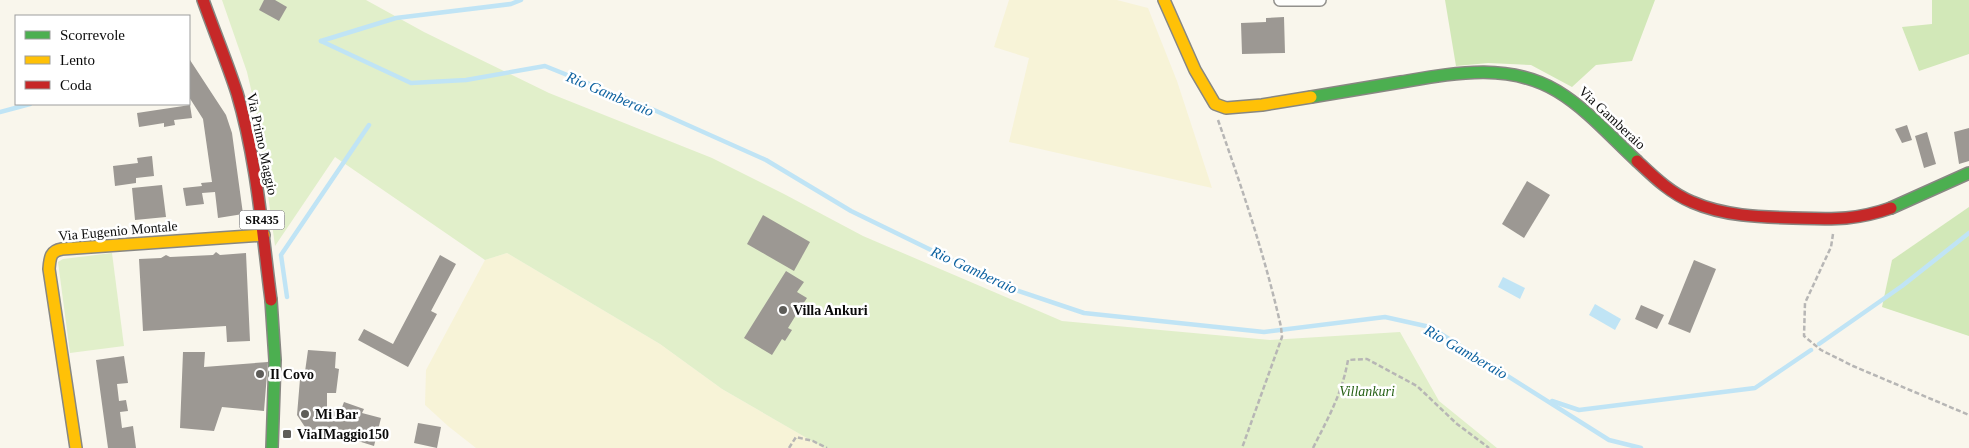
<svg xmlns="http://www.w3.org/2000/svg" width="1969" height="448" font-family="'Times New Roman',serif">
	<rect width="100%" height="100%" fill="#f9f6ec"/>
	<g fill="#f7f3d7">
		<polygon points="1009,0 1117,0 1148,8 1177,81 1212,188 1009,142 1029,58 994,47"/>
		<polygon points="507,253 660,344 722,389 824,448 476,448 448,426 425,405 426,370 485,260"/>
	</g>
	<g fill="#e1efca">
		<polygon points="222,0 366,0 424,32 549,93 712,158 784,194 863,236 1062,321 1270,340 1400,332 1439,401 1497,448 824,448 722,389 660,344 507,253 485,260 335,157 275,246 257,115 247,72"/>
		<polygon points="112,253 124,346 70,353 58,262 63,259"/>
	</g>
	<g fill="#d2e8b8">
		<polygon points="1445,0 1655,0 1632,61 1596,65 1572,87 1531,65 1488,63 1456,66"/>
		<polygon points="1932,0 1969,0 1969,54 1919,71 1902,27 1932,24"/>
		<polygon points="1969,207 1969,336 1882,307 1892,260"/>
	</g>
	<g fill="#c0e4f5">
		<polygon points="1503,277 1525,288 1520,299 1498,287"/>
		<polygon points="1595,304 1621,319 1615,330 1589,315"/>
	</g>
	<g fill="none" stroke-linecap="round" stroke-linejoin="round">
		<g stroke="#c0e4f5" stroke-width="4.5">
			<polyline points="321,41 411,83 466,80 545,66 654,110 766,160 851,211 1007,287 1084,313 1264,332 1385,317 1430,327 1609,440 1641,448"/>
			<polyline points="321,41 396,18 511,4 521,0"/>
			<polyline points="0,112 30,104"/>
			<polyline points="287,297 281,255 369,125"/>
			<polyline points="1819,344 1902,286 1969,233"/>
			<polyline points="1552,401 1579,410 1755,388 1811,350"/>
		</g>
	</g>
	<g fill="#9c9893">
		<polygon points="264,0 275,0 287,7 279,21 259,10"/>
		<polygon points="1284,17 1285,53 1242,54 1241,23 1266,22 1266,18"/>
		<polygon points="190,60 226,115 232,133 243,214 218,218 215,192 202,193 204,204 186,206 183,188 202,186 201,183 212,182 203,119 189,97 189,61"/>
		<polygon points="190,105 192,118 174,120 175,125 164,127 164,123 139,127 137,113"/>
		<polygon points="1907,125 1912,140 1902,143 1895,129"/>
		<polygon points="1969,128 1969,161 1959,164 1954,132"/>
		<polygon points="1927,132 1936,164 1924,168 1915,136"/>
		<polygon points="152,156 154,176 136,178 136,183 115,186 113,166 138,163 137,158"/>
		<polygon points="1527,181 1550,195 1524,238 1502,224"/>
		<polygon points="162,185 166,217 135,220 132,188"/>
		<polygon points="763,215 810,242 794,271 747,244"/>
		<polygon points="216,252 220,255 246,253 250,341 227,342 226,326 143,331 139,259 161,258 166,255 170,257 213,255"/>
		<polygon points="440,255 456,264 431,311 437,314 408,367 358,340 364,329 393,344"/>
		<polygon points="1694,260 1716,269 1690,333 1668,324"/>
		<polygon points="786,271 804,282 797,292 807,298 803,304 807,306 800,317 796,315 788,328 792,330 785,341 782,339 772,355 744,338"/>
		<polygon points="1641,305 1664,315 1657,329 1635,319"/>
		<polygon points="308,350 336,352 335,368 339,369 336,393 327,393 327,407 341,410 344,402 364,409 362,413 381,418 374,446 345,437 344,442 307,430 297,415 300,379 304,379"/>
		<polygon points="183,352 205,352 204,367 268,362 264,411 222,407 214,431 180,428"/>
		<polygon points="124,356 128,383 117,384 119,401 126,400 128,411 120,412 122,428 133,426 136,448 108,448 96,360"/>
		<polygon points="418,423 441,427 437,448 414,443"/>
	</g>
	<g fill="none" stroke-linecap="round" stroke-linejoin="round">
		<defs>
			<polyline id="street" points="1280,0 1320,0"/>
			<g id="fast">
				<path d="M 1311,97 C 1341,92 1371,87 1401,82 C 1454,73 1508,62 1557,91 C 1587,109 1611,137 1637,161"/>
				<polyline points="1891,208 1969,173"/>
				<polyline points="271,300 275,360 272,448"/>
			</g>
			<g id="slow">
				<polyline points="1164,0 1195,70 1215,104 1226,108 1262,105 1311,97"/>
				<path d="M 76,448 L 49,269 C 50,258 50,251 62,249 L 264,235"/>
			</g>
			<g id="jam">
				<path d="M 203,0 C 214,31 227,62 237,93 C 257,160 262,231 271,300"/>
				<path d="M 1637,161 C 1654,177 1670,193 1692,202 C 1724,216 1759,217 1793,218 C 1831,219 1854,221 1891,208"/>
			</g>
		</defs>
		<use href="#street" stroke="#92908c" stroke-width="14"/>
		<use href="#fast" stroke="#888782" stroke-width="14"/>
		<use href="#slow" stroke="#888782" stroke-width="14"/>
		<use href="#jam" stroke="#888782" stroke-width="14"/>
		<g stroke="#b7b6b5" stroke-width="2.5" stroke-dasharray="5 2.5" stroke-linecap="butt">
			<path d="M 1218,120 C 1242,188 1265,256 1281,327 L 1282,337 L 1242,448"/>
			<polyline points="1833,234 1831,247 1805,303 1804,336 1821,350 1853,366 1969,415"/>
			<polyline points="789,448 796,437 813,441 827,448"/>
			<path d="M 1313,448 C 1328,418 1342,394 1348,360 L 1367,359 L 1417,386 L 1457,424 L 1489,448"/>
		</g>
		<use href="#street" stroke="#fefefc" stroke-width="11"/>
		<use href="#fast" stroke="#4caf50" stroke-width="11"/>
		<use href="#slow" stroke="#ffc107" stroke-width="11"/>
		<use href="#jam" stroke="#c62828" stroke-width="11"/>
	</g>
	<g fill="#5e5d59" stroke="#fff" stroke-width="2">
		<circle cx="783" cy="310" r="5"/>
		<circle cx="260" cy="374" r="5"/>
		<circle cx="305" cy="414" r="5"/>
		<rect x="282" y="429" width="10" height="10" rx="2.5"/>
	</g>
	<g text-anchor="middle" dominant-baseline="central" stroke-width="5" stroke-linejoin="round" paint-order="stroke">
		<rect fill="#fff" stroke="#545454" stroke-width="1" x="239.5" y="210.5" width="45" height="19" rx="4"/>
		<g font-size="12" font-weight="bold" fill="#0a0a0a">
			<text x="262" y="220">SR435</text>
		</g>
		<g font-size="14" fill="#0a0a0a" stroke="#fff">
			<text transform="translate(1612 118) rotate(43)">Via Gamberaio</text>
			<text transform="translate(262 144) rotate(78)">Via Primo Maggio</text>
			<text transform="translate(118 231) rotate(-5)">Via Eugenio Montale</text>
		</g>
		<g font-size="14" font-weight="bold" fill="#0a0a0a" stroke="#fff" text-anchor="start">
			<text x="793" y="310">Villa Ankuri</text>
			<text x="270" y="374">Il Covo</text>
			<text x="315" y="414">Mi Bar</text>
			<text x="297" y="434">ViaIMaggio150</text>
		</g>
		<g font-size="14" font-style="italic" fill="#296318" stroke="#fff">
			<text x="1367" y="391">Villankuri</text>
		</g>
		<g font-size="15" font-style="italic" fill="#0e62a0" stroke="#fff">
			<text transform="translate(610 94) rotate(23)">Rio Gamberaio</text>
			<text transform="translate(974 270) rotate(25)">Rio Gamberaio</text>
			<text transform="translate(1466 352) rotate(30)">Rio Gamberaio</text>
		</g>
	</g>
	<rect x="15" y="15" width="175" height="90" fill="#ffffff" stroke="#9d9d9d"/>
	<rect x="25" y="31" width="25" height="8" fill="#4caf50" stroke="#9d9d9d"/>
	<text x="60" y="40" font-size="15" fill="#0a0a0a">Scorrevole</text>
	<rect x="25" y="56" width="25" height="8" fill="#ffc107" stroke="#9d9d9d"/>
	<text x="60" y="65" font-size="15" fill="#0a0a0a">Lento</text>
	<rect x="25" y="81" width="25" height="8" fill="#c62828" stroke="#9d9d9d"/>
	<text x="60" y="90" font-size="15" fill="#0a0a0a">Coda</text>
</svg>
